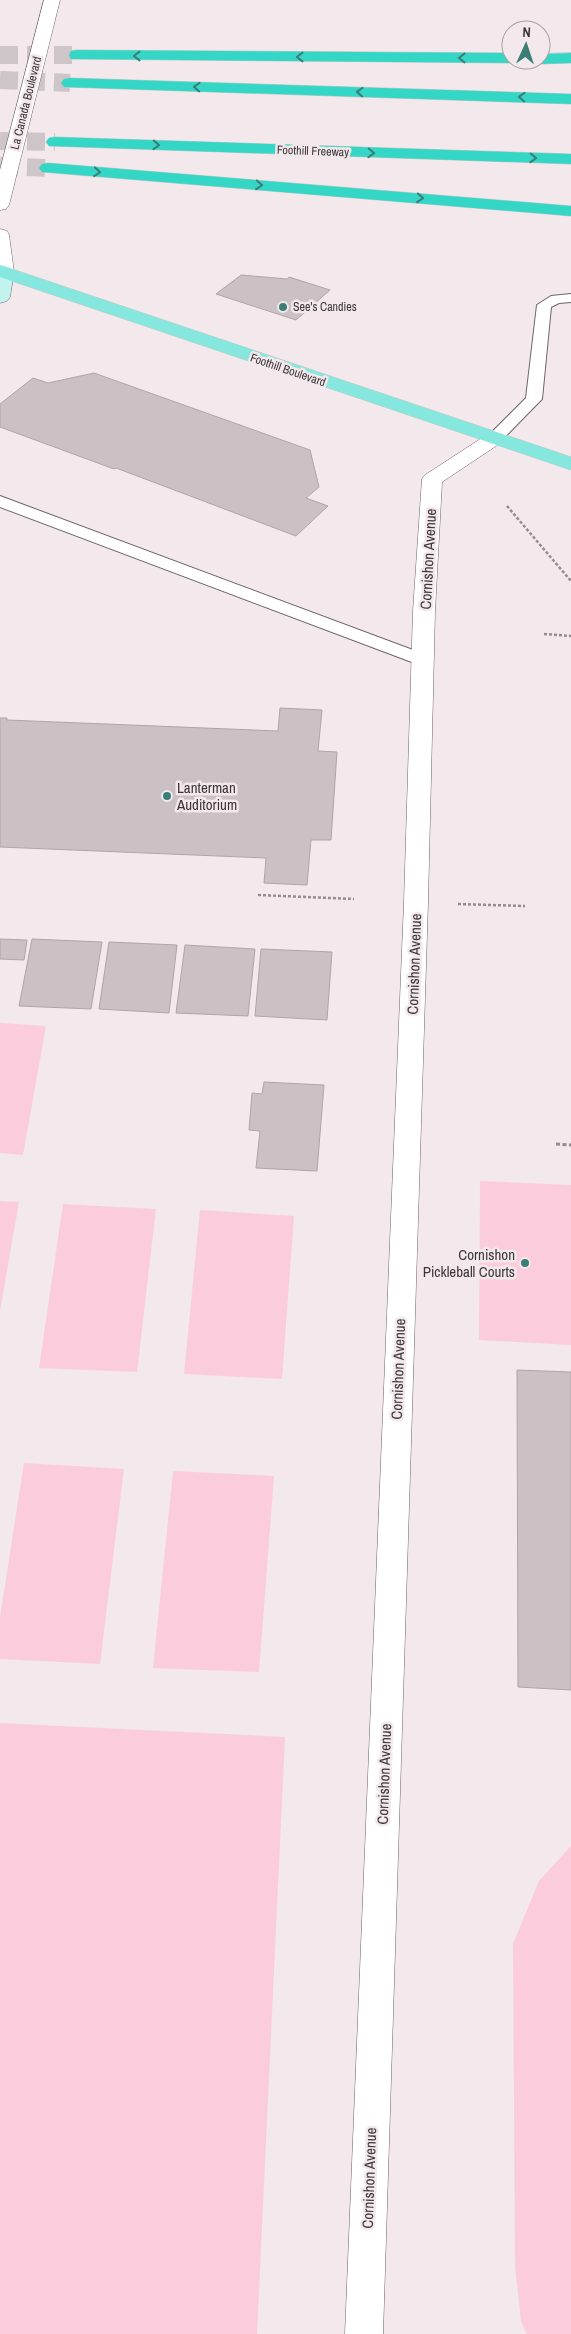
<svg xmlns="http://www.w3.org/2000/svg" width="571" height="2334" font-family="'Archivo Narrow',sans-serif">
	<rect width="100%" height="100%" fill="#f3e8ec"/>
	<g fill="#fbcddc">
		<polygon points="0,1023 46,1026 23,1155 0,1153"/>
		<polygon points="480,1181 571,1185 571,1345 479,1340"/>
		<polygon points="0,1201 19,1202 0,1311"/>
		<polygon points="63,1204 156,1209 137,1372 39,1368"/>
		<polygon points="200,1210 294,1216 282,1379 184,1374"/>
		<polygon points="24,1463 124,1469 100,1664 0,1659 0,1617"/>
		<polygon points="173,1471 274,1476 259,1672 153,1668"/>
		<polygon points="0,1723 285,1737 257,2334 0,2334"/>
		<polygon points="571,1846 571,2334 527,2334 521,2321 515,2266 513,1944 539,1881"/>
	</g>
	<g fill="#cbc1c4" stroke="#afa5a8">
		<polygon points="241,275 287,279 289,277 330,290 296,320 216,294"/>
		<polygon points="94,373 310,450 319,487 306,498 328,506 296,536 116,468 114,469 0,427 0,404 33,378 48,383"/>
		<polygon points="280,708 322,710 318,751 337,752 331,840 311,840 307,885 264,883 266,858 0,847 0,718 7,718 7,720 278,731"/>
		<polygon points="0,939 27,940 24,960 0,959"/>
		<polygon points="32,939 102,942 91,1009 19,1006"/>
		<polygon points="109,942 177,945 169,1013 99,1009"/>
		<polygon points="185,945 255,949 248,1016 176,1013"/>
		<polygon points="261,949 332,952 327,1020 255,1016"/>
		<polygon points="264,1082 324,1085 317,1171 256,1168 260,1131 249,1130 252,1093 262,1094"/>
		<polygon points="517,1370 571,1372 571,1690 518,1687"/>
	</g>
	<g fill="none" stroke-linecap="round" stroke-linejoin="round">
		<g stroke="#cec5c8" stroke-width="18" stroke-dasharray="18 9" stroke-linecap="butt">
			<polyline points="0,55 77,55"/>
			<polyline points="0,80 70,83"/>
			<polyline points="0,141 55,142"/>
			<polyline points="0,166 48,168"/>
		</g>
		<defs>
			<g id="service">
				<polygon points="571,294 571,302 559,303 551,307 542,399 501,441 489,441 487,438 489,435 526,398 537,305 551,296"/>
				<polygon points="0,496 429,656 432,660 429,664 417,664 0,507"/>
			</g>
			<g id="tertiary">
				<polygon points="44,0 60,0 9,205 6,209 0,210 0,170"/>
				<polygon points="0,229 7,231 9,235 14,272 12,276 0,276"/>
				<polygon points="495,432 502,434 505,438 502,442 442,482 435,611 428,902 383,2334 345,2334 404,902 413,611 422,479 425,475 488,434"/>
			</g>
			<polygon id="secondary" points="5,266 12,268 14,272 10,297 7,301 0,303 0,268"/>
			<polygon id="primary" points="0,265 571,457 571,470 0,277"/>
			<g id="motorway">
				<polygon points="77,50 511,53 511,60 518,60 511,63 71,59 69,55 71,51"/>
				<polygon points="571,53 571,63 541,64 533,60 541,60 541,54"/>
				<polygon points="70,78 571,94 571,104 64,87 61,83 64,79"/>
				<polygon points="55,137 571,154 571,164 49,146 46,142 49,138"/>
				<polygon points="48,163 571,206 571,216 42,172 39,168 42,164"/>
			</g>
		</defs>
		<use href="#service" stroke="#6d6466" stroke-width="2"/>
		<use href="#tertiary" stroke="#6d6466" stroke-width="1"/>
		<use href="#secondary" stroke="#6d6466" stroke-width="1"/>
		<use href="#primary" stroke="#c8c7c7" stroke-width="1"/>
		<use href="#motorway" stroke="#c8c7c7" stroke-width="1"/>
		<g stroke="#948c8f" stroke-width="2.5" stroke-dasharray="3 2" stroke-linecap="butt">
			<polyline points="507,506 571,581"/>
			<polyline points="544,634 571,636"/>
			<polyline points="258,895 354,899"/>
			<polyline points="458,904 525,906"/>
		</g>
		<polyline stroke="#948c8f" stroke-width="3" stroke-dasharray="4 2.5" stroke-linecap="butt" points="556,1144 571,1145"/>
		<use href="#service" fill="#fff" fill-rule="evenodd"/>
		<use href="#tertiary" fill="#fff" fill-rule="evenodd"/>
		<use href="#secondary" fill="#c2f3ee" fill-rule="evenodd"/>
		<use href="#primary" fill="#85e7dd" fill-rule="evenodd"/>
		<use href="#motorway" fill="#34d7c6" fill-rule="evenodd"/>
	</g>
	<defs><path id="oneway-chevron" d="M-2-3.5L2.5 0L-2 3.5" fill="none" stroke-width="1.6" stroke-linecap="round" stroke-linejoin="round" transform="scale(1.25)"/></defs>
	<g stroke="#387f78">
		<use href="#oneway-chevron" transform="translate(137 56) rotate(-180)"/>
		<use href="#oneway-chevron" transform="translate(300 57) rotate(-180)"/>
		<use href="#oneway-chevron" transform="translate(462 58) rotate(-180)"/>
		<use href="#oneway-chevron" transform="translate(197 87) rotate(-178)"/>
		<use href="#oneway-chevron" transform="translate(360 92) rotate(-178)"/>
		<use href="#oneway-chevron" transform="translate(522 97) rotate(-178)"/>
		<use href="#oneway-chevron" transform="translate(156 145) rotate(2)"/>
		<use href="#oneway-chevron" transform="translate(371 153) rotate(2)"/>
		<use href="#oneway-chevron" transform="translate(533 158) rotate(2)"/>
		<use href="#oneway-chevron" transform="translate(97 172) rotate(5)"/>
		<use href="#oneway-chevron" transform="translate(259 185) rotate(5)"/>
		<use href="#oneway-chevron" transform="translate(420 198) rotate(5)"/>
	</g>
	<g fill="#397f76" stroke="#f3e8ec" stroke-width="2">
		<circle cx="283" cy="307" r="5"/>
		<circle cx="167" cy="796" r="5"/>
		<circle cx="525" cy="1263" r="5"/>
	</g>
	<g text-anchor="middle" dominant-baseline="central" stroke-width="5" stroke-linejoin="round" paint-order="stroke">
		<g font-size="12" fill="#3b3738" stroke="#f3e8ec">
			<text transform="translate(26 103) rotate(-76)">La Canada Boulevard</text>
			<text transform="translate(313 151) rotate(2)">Foothill Freeway</text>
			<text transform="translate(288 370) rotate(19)">Foothill Boulevard</text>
		</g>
		<g font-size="12" fill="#3b3738" stroke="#f3e8ec" text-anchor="start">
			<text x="293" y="307">See's Candies</text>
		</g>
		<g font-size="15" fill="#3b3738" stroke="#f3e8ec">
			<text transform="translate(428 559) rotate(-87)">Cornishon Avenue</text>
			<text transform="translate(414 964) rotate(-88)">Cornishon Avenue</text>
			<text transform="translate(398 1369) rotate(-88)">Cornishon Avenue</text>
			<text transform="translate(384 1774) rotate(-88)">Cornishon Avenue</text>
			<text transform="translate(369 2178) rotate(-88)">Cornishon Avenue</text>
		</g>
		<g font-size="15" fill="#3b3738" stroke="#f3e8ec" text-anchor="start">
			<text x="177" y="787">Lanterman<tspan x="177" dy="17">Auditorium</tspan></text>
			<text x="515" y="1254" text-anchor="end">Cornishon<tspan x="515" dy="17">Pickleball Courts</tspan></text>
		</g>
	</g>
	<g transform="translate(526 45) rotate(3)"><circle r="24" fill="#f3e8ec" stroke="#a9a1a4"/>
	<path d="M0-4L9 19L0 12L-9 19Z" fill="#397f76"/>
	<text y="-8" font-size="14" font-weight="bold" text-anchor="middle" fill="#3b3738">N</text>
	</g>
</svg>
